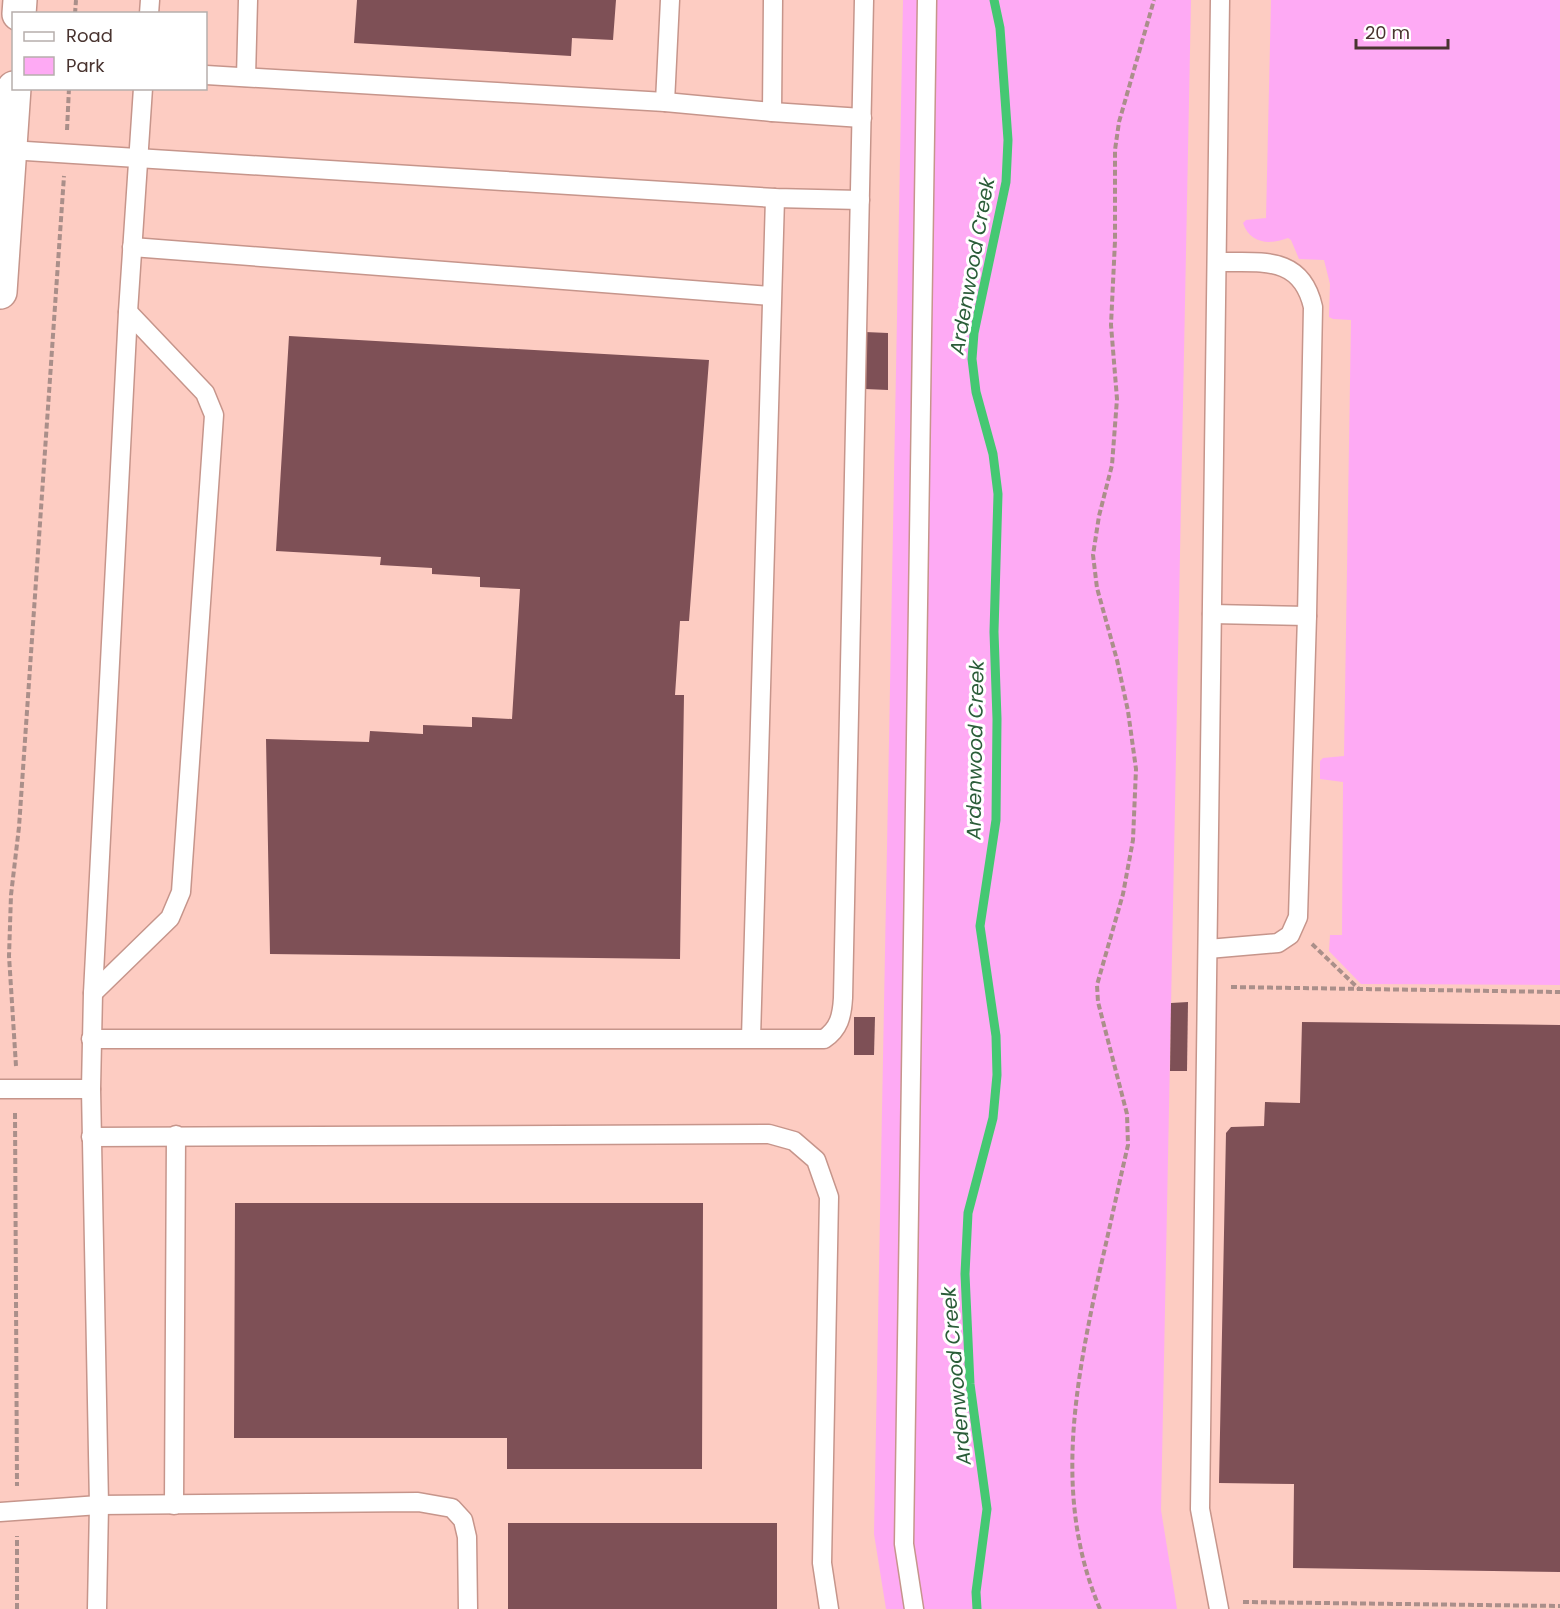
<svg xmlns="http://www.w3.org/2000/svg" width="1560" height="1609" font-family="Poppins,sans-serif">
	<rect width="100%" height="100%" fill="#fadad4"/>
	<path fill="#fdccc2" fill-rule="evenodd" d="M 0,0 L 1560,0 L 1560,1609 L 0,1609 ZM 14,14 L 206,14 L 206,88 L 14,88 Z"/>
	<g fill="#feaaf4">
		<polygon points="903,0 1191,0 1161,1510 1177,1609 886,1609 874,1534"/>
		<path d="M 1271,0 L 1560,0 L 1560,985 L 1361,984 L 1329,951 L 1330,935 L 1342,935 L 1343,782 L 1320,779 L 1320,761 L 1323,758 L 1344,756 L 1351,320 L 1333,319 L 1329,317 L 1330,284 L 1324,260 L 1299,259 L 1291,240 L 1288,238 C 1270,245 1250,244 1243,223 L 1246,220 L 1266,218 Z"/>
	</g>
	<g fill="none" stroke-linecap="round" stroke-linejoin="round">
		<polyline stroke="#45c872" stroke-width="9" points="977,1609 976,1592 987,1509 970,1384 965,1274 968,1213 993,1118 997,1075 996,1036 980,926 996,820 997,719 994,632 998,494 993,454 976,392 972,359 974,333 1006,182 1008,140 1000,28 994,0"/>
	</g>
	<g fill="#7e5056">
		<polygon points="357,0 616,0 613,40 572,38 571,56 354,43"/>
		<polygon points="865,332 888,333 888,390 865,389"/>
		<polygon points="289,336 709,360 689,621 680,621 675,695 684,695 680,959 270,954 266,739 369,742 370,731 423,734 423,725 472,727 472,717 512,719 520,589 480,587 480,577 432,574 432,568 380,565 381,557 276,551"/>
		<polygon points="1188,1002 1187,1071 1170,1071 1171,1003"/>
		<polygon points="854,1017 875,1017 874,1055 854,1055"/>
		<polygon points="1302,1022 1560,1025 1560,1572 1293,1568 1294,1484 1219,1483 1226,1133 1231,1127 1264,1126 1265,1102 1300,1103"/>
		<polygon points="235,1203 703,1203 702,1469 507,1469 507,1438 234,1438"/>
		<rect x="508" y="1523" width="269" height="86"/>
	</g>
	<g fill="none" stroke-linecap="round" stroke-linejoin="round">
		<defs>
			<g id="service">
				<polyline points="149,14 150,0"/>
				<polyline points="206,75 665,102 772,112 862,118"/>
				<polyline points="246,77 248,0"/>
				<polyline points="665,102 670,0"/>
				<polyline points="772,112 773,0"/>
				<polyline points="10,150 775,198 860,200"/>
				<polyline points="132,247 771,296"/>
				<polyline points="1212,614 1307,616"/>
				<path d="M 1208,949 L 1278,943 L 1290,935 L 1298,917 L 1307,616 L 1313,307 C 1301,254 1260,263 1217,262"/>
				<polyline points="93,993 170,918 181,892 214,415 205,393 128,312"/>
				<polyline points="751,1038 775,198"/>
				<path d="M 91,1039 L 824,1039 C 839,1029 842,1016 843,998 L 864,0"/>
				<polyline points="0,1089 91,1089"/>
				<polyline points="91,1137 769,1134 794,1141 816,1160 829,1197 822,1563 829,1609"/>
				<polyline points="174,1505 176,1135"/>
				<polyline points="0,1512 99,1505 418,1502 452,1508 463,1520 467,1537 468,1609"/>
				<polyline points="97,1609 99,1505 91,1089 93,993 128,312 143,88"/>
				<polyline points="914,1609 904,1544 927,0"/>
				<polyline points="1219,1609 1200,1509 1220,0"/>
			</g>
			<g id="tertiary">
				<polyline points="19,14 20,0"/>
				<polyline points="0,292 14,88"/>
			</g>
		</defs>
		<use href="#service" stroke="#c6958b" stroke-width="21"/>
		<use href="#tertiary" stroke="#c6958b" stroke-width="36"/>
		<g stroke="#aa8f8a" stroke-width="4" stroke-dasharray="6 3" stroke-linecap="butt">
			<polyline points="75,14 76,0"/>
			<polyline points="67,130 69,88"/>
			<polyline points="1312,944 1359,989"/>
			<polyline points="1231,987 1560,992"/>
			<polyline points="16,1066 9,956 11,895 19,827 64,176"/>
			<polyline points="15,1113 17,1486"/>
			<polyline points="1243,1602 1560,1606"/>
			<polyline points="17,1609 17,1536"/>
			<path d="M 1100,1609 C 1053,1499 1075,1386 1099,1274 C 1109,1231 1118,1188 1128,1145 L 1127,1114 L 1098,1002 L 1097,985 L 1123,894 L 1133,840 L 1136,769 L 1128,711 L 1117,660 L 1097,588 L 1093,555 L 1099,516 L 1112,465 L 1117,399 L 1111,325 L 1115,241 L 1115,150 L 1119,122 L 1154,0"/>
		</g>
		<use href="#service" stroke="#fff" stroke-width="18"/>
		<use href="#tertiary" stroke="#fff" stroke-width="33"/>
	</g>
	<g text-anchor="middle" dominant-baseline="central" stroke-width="6" stroke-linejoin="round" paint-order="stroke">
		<g font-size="20" font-style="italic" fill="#2b5d39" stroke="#fff">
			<text transform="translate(972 266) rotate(-80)">Ardenwood Creek</text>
			<text transform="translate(975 750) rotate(-89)">Ardenwood Creek</text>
			<text transform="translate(956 1376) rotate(-95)">Ardenwood Creek</text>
		</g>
	</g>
	<rect x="12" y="12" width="195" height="78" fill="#ffffff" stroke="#b6aeac" stroke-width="1.5"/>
	<rect x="24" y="32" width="30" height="9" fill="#ffffff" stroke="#b6aeac" stroke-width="1.5"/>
	<text x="66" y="42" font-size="18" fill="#493430">Road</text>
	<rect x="24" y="57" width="30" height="18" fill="#feaaf4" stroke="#b6aeac" stroke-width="1.5"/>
	<text x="66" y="72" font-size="18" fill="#493430">Park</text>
	<path d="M1356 39v9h92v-9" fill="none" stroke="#493430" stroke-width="3"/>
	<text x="1365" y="39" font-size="18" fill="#493430" stroke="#ffffff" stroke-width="4.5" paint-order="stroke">20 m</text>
</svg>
